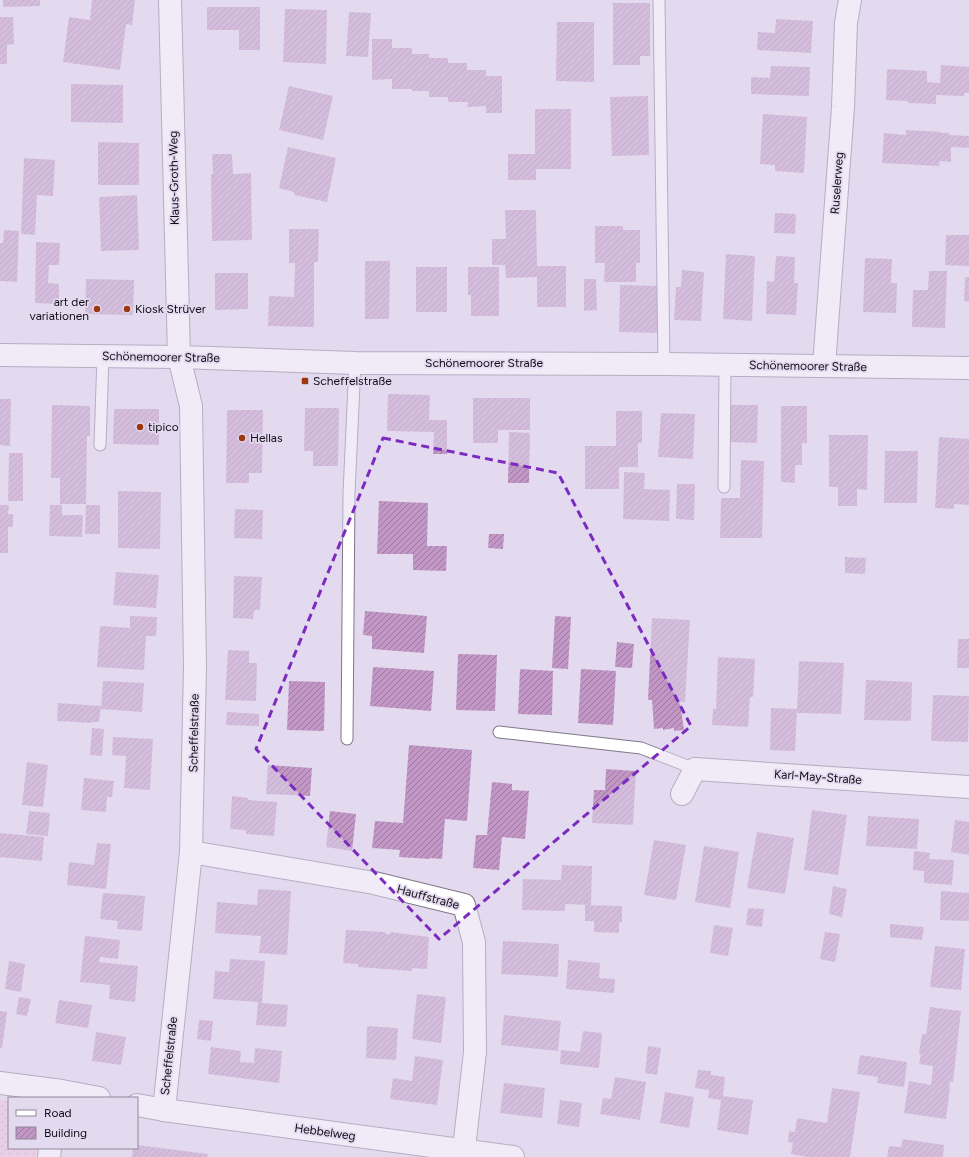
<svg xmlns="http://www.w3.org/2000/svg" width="969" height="1157" font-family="Figtree,sans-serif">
	<defs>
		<pattern id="park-dots" width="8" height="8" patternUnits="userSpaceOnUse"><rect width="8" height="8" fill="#f0bedb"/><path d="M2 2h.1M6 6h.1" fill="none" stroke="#cda2bb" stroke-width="1.8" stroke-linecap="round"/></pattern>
		<pattern id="building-hatch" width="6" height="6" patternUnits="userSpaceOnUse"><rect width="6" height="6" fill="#c297c6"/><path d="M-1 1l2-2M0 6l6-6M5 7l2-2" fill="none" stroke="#9c7aa0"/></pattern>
	</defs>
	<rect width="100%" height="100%" fill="#e4daf0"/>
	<polygon fill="url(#park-dots)" points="0,1100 9,1101 9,1148 36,1148 36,1157 0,1157"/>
	<g fill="url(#building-hatch)">
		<polygon points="3,0 40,0 40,6 3,7"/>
		<polygon points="92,0 135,0 132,25 126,24 120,70 63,62 69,17 90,20"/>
		<polygon points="613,3 650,3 650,56 640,56 640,65 613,65"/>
		<polygon points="207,7 260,7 260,50 239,50 239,30 207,30"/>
		<polygon points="285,9 327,10 326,64 283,62"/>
		<polygon points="349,12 371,13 368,57 346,56"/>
		<polygon points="0,17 13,17 14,44 7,45 7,64 0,64"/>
		<polygon points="776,19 813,21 811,53 757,50 758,32 775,33"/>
		<polygon points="557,22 594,22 594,82 556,81"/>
		<polygon points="372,39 392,39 392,48 412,48 412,54 429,54 429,58 448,58 448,63 467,63 467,70 486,70 486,76 502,76 502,113 486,113 486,106 467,107 468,102 448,102 448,97 429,97 429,91 412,91 412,89 392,89 392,79 372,80"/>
		<polygon points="941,65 969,67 969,93 964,93 964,96 936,95 936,104 908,103 908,101 886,100 887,69 927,71 927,82 940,83"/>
		<polygon points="771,66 810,67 809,96 751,94 751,77 770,78"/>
		<polygon points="71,84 123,85 123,123 71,122"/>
		<polygon points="289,86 333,96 323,140 279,130"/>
		<polygon points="648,96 649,155 612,156 610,97"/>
		<polygon points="535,109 571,109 571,169 536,169 536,180 508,180 508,154 535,154"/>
		<polygon points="763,114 807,117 804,173 775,171 775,165 760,164"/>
		<polygon points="906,130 941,132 941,133 949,133 949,135 969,136 969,148 951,147 951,162 940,161 939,166 882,163 884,133 906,135"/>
		<polygon points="98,142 139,143 139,185 98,185"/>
		<polygon points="288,147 336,158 327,202 294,195 294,192 279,188"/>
		<polygon points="212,154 232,154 233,174 251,173 252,240 212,241 211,174 213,174"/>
		<polygon points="24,158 55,160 53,196 37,195 35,235 21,234"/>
		<polygon points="137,195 139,250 101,251 99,197"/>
		<polygon points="505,210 536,210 537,266 566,266 566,307 537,307 537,277 506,278 505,265 492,265 492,239 506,239"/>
		<polygon points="775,213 796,214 795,234 774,233"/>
		<polygon points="595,226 623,226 623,230 640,230 640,263 636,263 636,282 604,282 605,263 595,263"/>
		<polygon points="289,229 319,229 318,262 314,262 314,327 268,326 269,296 294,297 295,263 289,263"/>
		<polygon points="4,230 19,231 17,282 0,281 0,243 3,243"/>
		<polygon points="946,235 969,235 969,266 945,265"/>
		<polygon points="36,242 60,243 59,265 49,265 48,283 59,284 59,304 35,303"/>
		<polygon points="726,254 755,256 752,321 723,319"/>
		<polygon points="776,256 795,257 794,283 798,283 796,315 766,314 767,281 774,282"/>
		<polygon points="865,258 892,259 891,283 897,283 896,313 863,312"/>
		<polygon points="365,261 390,261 389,319 365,319"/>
		<rect x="416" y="267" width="31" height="45"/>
		<polygon points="468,267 499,267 499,316 471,316 471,295 468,295"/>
		<polygon points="682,270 704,272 701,321 674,320 676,287 681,287"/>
		<polygon points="929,271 947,271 945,328 912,327 913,290 928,290"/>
		<polygon points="215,273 248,273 248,309 215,310"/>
		<polygon points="965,277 969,277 969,302 964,301"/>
		<polygon points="86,279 134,280 133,315 85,314"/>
		<polygon points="584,279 596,279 597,310 584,311"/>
		<polygon points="620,285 659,286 657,333 619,332"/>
		<polygon points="388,394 430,395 429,420 447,420 447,454 433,454 434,432 387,431"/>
		<polygon points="473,398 530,398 530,430 498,430 498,443 473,443"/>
		<polygon points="0,399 11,399 10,446 0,445"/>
		<polygon points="52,405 90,406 90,436 87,436 86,504 60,504 60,478 51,478"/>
		<polygon points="729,405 758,405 757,443 729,442"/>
		<polygon points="781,406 807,406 807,443 802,443 802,465 795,465 795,483 781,482"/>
		<polygon points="305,408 339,408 338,466 313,466 313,451 304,451"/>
		<polygon points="114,409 159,409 159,445 113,444"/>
		<polygon points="227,410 263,410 262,473 249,473 249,483 226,483"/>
		<polygon points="616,411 642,411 642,443 638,443 638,467 619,467 619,489 585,489 585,446 616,446"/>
		<polygon points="661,413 695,414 693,459 658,457"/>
		<polygon points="509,432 530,433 529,483 508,483"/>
		<polygon points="829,435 868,435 867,490 857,489 857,506 838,506 838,487 829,487"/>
		<polygon points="939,437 969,439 969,505 954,504 954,509 935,508"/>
		<polygon points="885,451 918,451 917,503 884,503"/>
		<polygon points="9,453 23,453 23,501 8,501"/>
		<polygon points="741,460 764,461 762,538 720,538 721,498 740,498"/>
		<polygon points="624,472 645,473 644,489 670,490 669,521 623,519"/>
		<polygon points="677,484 695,484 694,520 676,519"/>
		<polygon points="118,491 161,492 160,549 118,548"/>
		<polygon points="379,501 428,503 427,546 447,546 446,571 413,570 413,554 377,554"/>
		<polygon points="0,505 9,505 8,514 13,514 13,527 8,527 8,553 0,553"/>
		<polygon points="50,505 62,505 62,515 83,515 82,537 49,536"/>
		<polygon points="86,505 100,505 100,534 85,534"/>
		<polygon points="235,509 263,510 262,539 234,538"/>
		<polygon points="489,534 504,534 503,549 488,548"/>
		<polygon points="845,557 866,558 865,574 845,573"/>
		<polygon points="116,572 159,575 156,608 113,605"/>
		<polygon points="234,576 262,577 260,610 254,610 253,619 233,618"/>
		<polygon points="365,611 427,616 424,653 372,649 372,636 363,635"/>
		<polygon points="130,616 157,617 156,636 146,636 144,670 97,667 100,626 130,628"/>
		<polygon points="555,616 571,617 568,669 552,668"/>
		<polygon points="652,618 690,620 685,702 680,702 684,730 674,731 674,728 663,730 663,728 654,729 652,700 648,700"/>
		<polygon points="958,639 969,639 969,668 957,668"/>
		<polygon points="617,642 634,644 632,668 615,667"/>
		<polygon points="228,650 249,651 249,663 257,663 256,701 225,700"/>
		<polygon points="458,654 497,655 495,711 456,710"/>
		<polygon points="718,657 755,659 753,697 750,697 748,727 712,725 713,709 716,709"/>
		<polygon points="799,661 844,663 841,714 797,713"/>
		<polygon points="373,667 434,671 431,711 370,706"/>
		<polygon points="520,669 553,671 552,715 518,714"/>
		<polygon points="581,669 616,671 613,725 578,723"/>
		<polygon points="866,680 912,682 911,721 864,720"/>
		<polygon points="103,681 144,683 142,712 101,709"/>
		<polygon points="289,681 325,682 324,731 287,730"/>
		<polygon points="933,695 969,696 968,742 931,741"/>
		<polygon points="58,703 101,706 99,722 92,722 93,723 57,721"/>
		<polygon points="771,708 797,709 795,751 770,750"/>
		<polygon points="227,712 259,714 259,726 226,725"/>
		<polygon points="92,728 104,729 102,756 90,755"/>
		<polygon points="113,737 153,739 150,790 124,788 126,756 112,755"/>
		<polygon points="409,745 472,750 467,821 445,819 442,859 430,858 430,859 399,857 400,850 372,848 375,821 403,823"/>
		<polygon points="27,762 48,765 43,807 22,805"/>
		<polygon points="268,765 312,768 310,796 266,794"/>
		<polygon points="606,769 636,771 633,825 592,823 594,790 605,790"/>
		<polygon points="84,778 114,781 112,797 107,797 106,812 81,810"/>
		<polygon points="492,782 512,784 512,790 529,791 525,839 502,837 499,870 473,868 476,835 487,835"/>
		<polygon points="232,796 248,798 248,800 277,802 274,836 246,834 246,830 230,829"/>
		<polygon points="812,810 847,815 838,875 804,870"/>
		<polygon points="29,811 50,813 48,836 26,834"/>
		<polygon points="330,811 356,814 352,851 326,847"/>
		<polygon points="868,816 919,819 917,849 866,846"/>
		<polygon points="955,820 969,822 969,855 951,852"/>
		<polygon points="757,832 794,838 785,894 747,888"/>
		<polygon points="0,833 44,837 42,861 0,857"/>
		<polygon points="654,840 686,845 676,900 644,895"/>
		<polygon points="97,843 111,844 106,889 67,885 69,862 94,865"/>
		<polygon points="704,846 739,852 730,908 695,902"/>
		<polygon points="914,851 930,853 929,859 954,860 952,885 924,883 924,871 913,870"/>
		<polygon points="562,865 592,866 591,905 565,904 565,911 522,910 523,879 561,880"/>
		<polygon points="833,886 847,889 842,917 829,914"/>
		<polygon points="258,889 291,891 287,955 259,953 261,936 215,933 217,902 257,905"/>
		<polygon points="941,891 969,893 969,921 940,920"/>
		<polygon points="103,893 145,896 142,931 117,929 118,921 100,919"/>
		<polygon points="585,905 622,906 622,922 619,922 619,933 594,932 594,921 585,921"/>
		<polygon points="748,908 764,909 762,927 746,925"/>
		<polygon points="890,924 924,927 922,940 890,937"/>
		<polygon points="714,925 733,928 728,956 710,953"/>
		<polygon points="346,930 385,932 385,934 391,934 390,932 429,937 427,969 412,968 412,971 358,967 358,964 343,963"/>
		<polygon points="825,932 840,934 835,962 820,959"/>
		<polygon points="85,936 120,940 118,959 100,957 99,962 138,966 135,1002 109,999 110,985 80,982"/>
		<polygon points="503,941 559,944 558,977 501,974"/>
		<polygon points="935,946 965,949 961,990 930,987"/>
		<polygon points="230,959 265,961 262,1003 288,1005 286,1027 256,1025 258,1002 213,999 215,971 229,972"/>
		<polygon points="568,960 600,963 599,978 615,979 614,993 566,989"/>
		<polygon points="9,961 25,964 21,992 5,989"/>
		<polygon points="417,994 446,997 441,1043 412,1039"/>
		<polygon points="19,997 31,999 27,1016 16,1014"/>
		<polygon points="59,1000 92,1005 88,1028 55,1023"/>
		<polygon points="930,1007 961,1011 953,1082 950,1082 949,1087 950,1087 946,1119 904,1113 909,1081 931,1085 933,1066 919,1064 921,1054 919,1053 922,1034 926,1034"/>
		<polygon points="0,1011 7,1012 2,1048 0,1048"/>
		<polygon points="504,1015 561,1021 558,1051 501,1045"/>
		<polygon points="199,1020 213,1021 211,1041 197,1039"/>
		<polygon points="367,1026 398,1028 396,1060 366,1058"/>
		<polygon points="583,1031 602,1033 599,1068 560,1064 561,1050 580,1052"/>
		<polygon points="96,1032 126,1037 121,1065 92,1061"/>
		<polygon points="648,1046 661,1048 657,1075 645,1073"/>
		<polygon points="211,1047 241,1051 240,1062 254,1063 255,1048 282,1051 279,1083 208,1074"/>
		<polygon points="860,1055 907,1062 904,1087 877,1083 878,1077 857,1074"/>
		<polygon points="415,1056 443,1060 437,1105 390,1099 393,1078 412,1081"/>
		<polygon points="698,1070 711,1071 711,1075 725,1077 723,1096 753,1100 748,1135 717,1130 721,1100 708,1098 709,1090 695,1088"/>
		<polygon points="615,1077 646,1082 640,1120 600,1114 603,1098 611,1099"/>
		<polygon points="504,1083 545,1088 542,1118 500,1113"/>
		<polygon points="832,1088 860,1092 850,1157 807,1157 791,1154 793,1143 788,1142 789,1131 795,1132 797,1118 827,1123"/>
		<polygon points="665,1092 694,1097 689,1128 660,1123"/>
		<polygon points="560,1100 582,1103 579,1127 557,1124"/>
		<polygon points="903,1139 944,1145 943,1157 887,1157 889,1146 901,1147"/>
		<polygon points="137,1145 208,1154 207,1157 132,1157 133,1148 137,1148"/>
	</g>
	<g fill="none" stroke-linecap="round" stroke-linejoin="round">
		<defs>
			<g id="service">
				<polyline points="659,0 664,364"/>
				<polyline points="100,445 103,356"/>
				<polyline points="724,487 725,365"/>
				<polyline points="499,732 641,748 695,769"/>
				<polyline points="347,739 349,493 355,363"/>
			</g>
			<g id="minor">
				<polyline points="824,366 843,107 846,23 850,0"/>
				<polyline points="682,794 695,769 969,787"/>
				<polyline points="191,852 374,883 464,905 474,942 475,1052 463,1157"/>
				<polyline points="0,1083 62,1091 99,1098"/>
				<polyline points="137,1105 164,1110 513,1157"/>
				<polyline points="164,1110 191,852 195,667 191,406 179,357 170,0"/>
				<polyline points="49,1157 50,1148"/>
			</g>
			<polyline id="tertiary" points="0,355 179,357 355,363 664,364 969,368"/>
		</defs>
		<use href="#service" stroke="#7f778a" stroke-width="13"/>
		<use href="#minor" stroke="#7f778a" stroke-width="24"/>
		<use href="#tertiary" stroke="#7f778a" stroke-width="24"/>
		<use href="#service" stroke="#fff" stroke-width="11"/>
		<use href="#minor" stroke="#fff" stroke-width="22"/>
		<use href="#tertiary" stroke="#fff" stroke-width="22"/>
	</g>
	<path d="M0 0H969V1157H0ZM 383,438 L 558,473 L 691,726 L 439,939 L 256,749 Z" fill="#e4daf0" fill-opacity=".55" fill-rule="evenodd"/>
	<path fill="none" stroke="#7b2cbf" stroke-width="3" stroke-dasharray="8 5" stroke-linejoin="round" d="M 383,438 L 558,473 L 691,726 L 439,939 L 256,749 Z"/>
	<g fill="#9d370d" stroke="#e4daf0" stroke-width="1.5">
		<circle cx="97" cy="309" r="4"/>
		<circle cx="127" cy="309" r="4"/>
		<rect x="301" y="377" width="8" height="8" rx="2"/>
		<circle cx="140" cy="427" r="4"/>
		<circle cx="242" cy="438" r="4"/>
	</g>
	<g text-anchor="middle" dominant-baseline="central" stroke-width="3.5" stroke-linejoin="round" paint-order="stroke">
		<g font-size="12" fill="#100c13" stroke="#e4daf0">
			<text transform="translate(174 178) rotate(-91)">Klaus-Groth-Weg</text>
			<text transform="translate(837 183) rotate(-86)">Ruselerweg</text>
			<text transform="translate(161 357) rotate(1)">Schönemoorer Straße</text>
			<text x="484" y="363">Schönemoorer Straße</text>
			<text transform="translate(808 366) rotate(1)">Schönemoorer Straße</text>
			<text transform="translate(194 733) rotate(-89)">Scheffelstraße</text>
			<text transform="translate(818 777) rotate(4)">Karl-May-Straße</text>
			<text transform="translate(428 897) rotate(15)">Hauffstraße</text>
			<text transform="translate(169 1056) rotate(-84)">Scheffelstraße</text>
			<text transform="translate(325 1132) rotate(8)">Hebbelweg</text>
		</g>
		<g font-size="12" fill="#100c13" stroke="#e4daf0" text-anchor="start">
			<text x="89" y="302" text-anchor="end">art der<tspan x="89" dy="14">variationen</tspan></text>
			<text x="135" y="309">Kiosk Strüver</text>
			<text x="313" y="381">Scheffelstraße</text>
			<text x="148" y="427">tipico</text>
			<text x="250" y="438">Hellas</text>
		</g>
	</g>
	<rect x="8" y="1097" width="130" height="52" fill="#e4daf0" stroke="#8f8898"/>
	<rect x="16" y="1110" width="20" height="6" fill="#ffffff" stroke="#8f8898"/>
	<text x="44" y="1117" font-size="12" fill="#100c13">Road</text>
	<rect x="16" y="1127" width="20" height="12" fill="url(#building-hatch)" stroke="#8f8898"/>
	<text x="44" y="1137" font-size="12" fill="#100c13">Building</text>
</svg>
